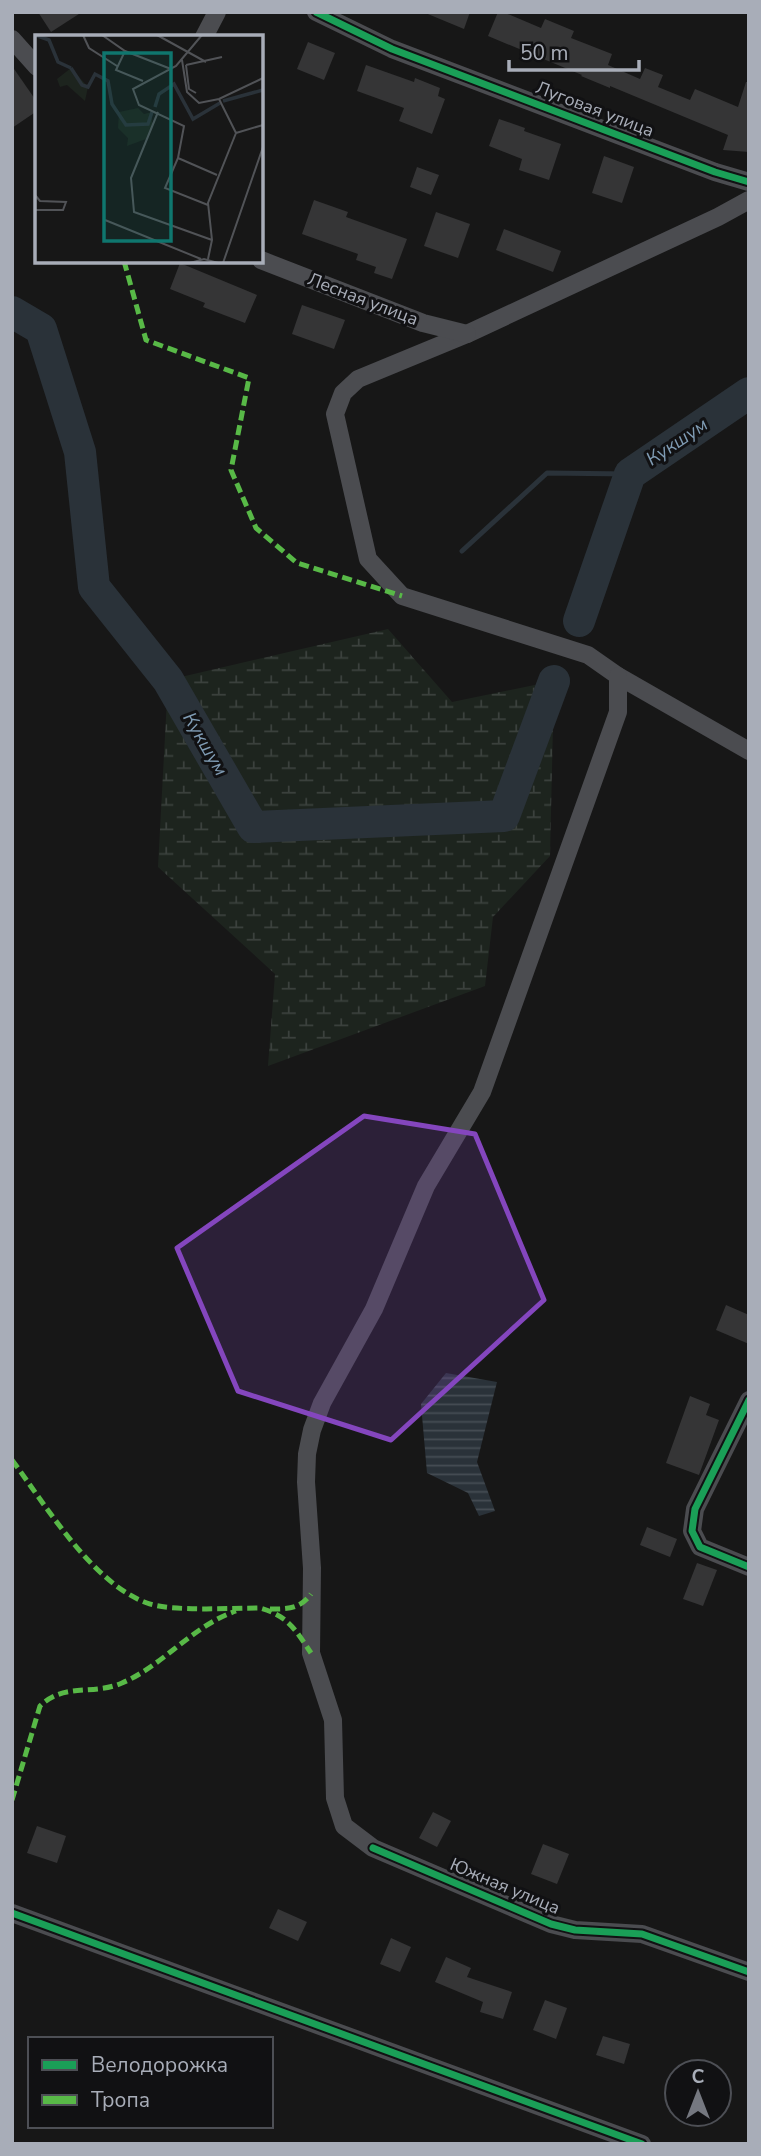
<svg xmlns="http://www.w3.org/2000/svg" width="761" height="2156" font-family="'Nunito Sans',sans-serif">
	<defs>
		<pattern id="wetland-marsh" width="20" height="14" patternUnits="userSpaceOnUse" patternTransform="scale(1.75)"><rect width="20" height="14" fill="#1d241e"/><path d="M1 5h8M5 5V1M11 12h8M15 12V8" fill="none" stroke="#3b413d"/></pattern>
		<pattern id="water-rules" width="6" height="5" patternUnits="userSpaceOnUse" patternTransform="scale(1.75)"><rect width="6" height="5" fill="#2a3239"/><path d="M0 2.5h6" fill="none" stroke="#464d54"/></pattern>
	</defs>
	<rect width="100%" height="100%" fill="#171717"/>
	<polygon fill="url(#wetland-marsh)" points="388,629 452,702 554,681 550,856 493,917 485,986 268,1066 275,974 158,867 168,680"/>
	<polygon fill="url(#water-rules)" points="446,1373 497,1382 477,1462 495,1511 479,1516 468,1493 427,1473 421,1404"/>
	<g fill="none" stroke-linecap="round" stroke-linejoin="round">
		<polyline stroke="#2a3239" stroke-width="5" points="462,551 547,473 630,474"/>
		<g stroke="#2a3239" stroke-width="32">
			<polyline points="12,312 41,329 80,452 94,587 168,680 253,827 504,816 554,681"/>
			<polyline points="579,621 630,474 749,393"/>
		</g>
	</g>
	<g fill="#353536">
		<polygon points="38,12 82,12 51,32"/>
		<polygon points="423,12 470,12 464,29"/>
		<polygon points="498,12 503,12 541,28 545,19 574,31 571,38 612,54 608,65 640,79 645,68 663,75 658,87 690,100 695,89 738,107 746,82 749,82 749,152 723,150 728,135 610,86 610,88 581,76 582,75 488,36"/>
		<polygon points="308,42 335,53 324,80 297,69"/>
		<polygon points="366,65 414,82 415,78 440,88 438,96 445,99 432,134 399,121 404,108 357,91"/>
		<polygon points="12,66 37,102 37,111 12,128"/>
		<polygon points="499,119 525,128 524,131 561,144 549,180 519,170 522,159 489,146"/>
		<polygon points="604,156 634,167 622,203 592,193"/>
		<polygon points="417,167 439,175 431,195 410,187"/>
		<polygon points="314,200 348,212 346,217 407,239 392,279 374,273 376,267 356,260 358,254 302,234"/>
		<polygon points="436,212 470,224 458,258 424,246"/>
		<polygon points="504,229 561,251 553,272 496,250"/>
		<polygon points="180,263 257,295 245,323 203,307 205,303 170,289"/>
		<polygon points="302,305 345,320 334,349 292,334"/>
		<polygon points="726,1305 749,1315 749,1344 716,1330"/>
		<polygon points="690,1396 710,1404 706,1415 719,1420 699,1475 666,1463"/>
		<polygon points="647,1527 677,1539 670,1557 640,1545"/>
		<polygon points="697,1563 717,1570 703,1606 683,1599"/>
		<polygon points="433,1812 451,1821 437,1847 419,1838"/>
		<polygon points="37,1826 66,1836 57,1863 27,1853"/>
		<polygon points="543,1844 569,1854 557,1884 531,1874"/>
		<polygon points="278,1909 307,1922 298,1941 269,1928"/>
		<polygon points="391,1938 411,1947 400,1972 380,1964"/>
		<polygon points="446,1957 471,1968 467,1977 512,1992 503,2019 480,2012 483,2002 435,1982"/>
		<polygon points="545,2000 567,2008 556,2039 533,2030"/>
		<polygon points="603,2036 630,2044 624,2064 596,2055"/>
	</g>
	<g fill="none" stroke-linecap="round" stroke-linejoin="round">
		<g stroke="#4b4c50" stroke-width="18">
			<polyline points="316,12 392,49 715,172 749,182"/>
			<polyline points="204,37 217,12"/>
			<polyline points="12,39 37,67"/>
			<polyline points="749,200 718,217 467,334 358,379 343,393 335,414 368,559 402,596 588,655 618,676 749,751"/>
			<polyline points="261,260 423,323 467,334"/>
			<polyline points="618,676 618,712 482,1092 426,1186 374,1309 322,1403 312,1430 307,1454 306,1482 312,1568 311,1653 333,1720 335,1798 344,1826 373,1848 551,1924 575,1930 642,1934 749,1972"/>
			<polyline points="749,1400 695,1509 692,1531 700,1547 749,1567"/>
			<polyline points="12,1913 642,2144"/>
		</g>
		<g stroke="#58b947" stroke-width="5" stroke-dasharray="10 5" stroke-linecap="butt">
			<polyline points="124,261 146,340 249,378 231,470 256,528 297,563 402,596"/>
			<path d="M 12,1460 C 47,1507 92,1583 147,1603 C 171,1612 231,1608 260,1608 C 288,1616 295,1629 311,1653"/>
			<path d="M 270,1609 C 288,1609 300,1609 311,1594"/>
			<path d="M 12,1800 L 40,1706 C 65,1682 92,1696 122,1683 C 164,1665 192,1626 236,1611"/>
		</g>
		<defs>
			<g id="cycleway">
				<polyline points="316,12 392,49 715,172 749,182"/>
				<polyline points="749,1400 695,1509 692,1531 700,1547 749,1567"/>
				<polyline points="373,1848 551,1924 575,1930 642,1934 749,1972"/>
				<polyline points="12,1913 642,2144"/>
			</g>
		</defs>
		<use href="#cycleway" stroke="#111113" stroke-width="11"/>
		<use href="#cycleway" stroke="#1a9f57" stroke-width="7"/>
	</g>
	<path fill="#8446be" fill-opacity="0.2" stroke="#8446be" stroke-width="5" stroke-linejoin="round" d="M 364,1116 L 475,1134 L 544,1300 L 391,1440 L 238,1391 L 177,1248 Z"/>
	<g text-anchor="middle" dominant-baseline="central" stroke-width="6" stroke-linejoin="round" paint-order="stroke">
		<g font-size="18" fill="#a8adb8" stroke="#111113">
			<text transform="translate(595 109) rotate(21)">Луговая улица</text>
			<text transform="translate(363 299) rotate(21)">Лесная улица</text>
			<text transform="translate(505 1886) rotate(23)">Южная улица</text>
		</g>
		<g font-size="19" font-style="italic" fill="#7f9bb3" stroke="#111113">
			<text transform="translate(677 442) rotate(-34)">Кукшум</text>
			<text transform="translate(205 744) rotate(60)">Кукшум</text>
		</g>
	</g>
	<g transform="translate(35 35)">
		<rect width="228" height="228" fill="#171717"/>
		<path d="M 36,33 L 53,52 L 50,66 L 32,50 L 25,52 L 22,44 Z" fill="#1d241e"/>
		<path d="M 103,73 L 109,79 L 117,77 L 117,93 L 111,104 L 92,111 L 93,103 L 83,93 L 84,77 Z" fill="#1d241e"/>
		<path fill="none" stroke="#2a3239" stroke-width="3.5" d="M 0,0 L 14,5 L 23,27 L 36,33M 36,33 L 47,50 L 53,52 L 60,39 L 73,46 L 77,69 L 91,90 L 113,89 L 117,77M 188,66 L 228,55M 120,72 L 124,59 L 139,49 L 158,84 L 185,68"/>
		<path fill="none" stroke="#515357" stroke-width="2" d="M 48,0 L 54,13 L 82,31M 67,0 L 90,16 L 136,34M 122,0 L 171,27M 167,0 L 141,31 L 98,54 L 104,70 L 149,91 L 143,123 L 130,153 L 173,170M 90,16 L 81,35 L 108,46M 147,25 L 152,57 L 164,68 L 184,64 L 228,43M 151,30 L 187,22M 151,30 L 154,54 L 161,58M 184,64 L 201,98M 123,77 L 96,143 L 99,177 L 177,205M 201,98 L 228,90M 143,123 L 182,140M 0,160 L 5,166 L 31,167 L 28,175 L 0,175M 70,185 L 166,224M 173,224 L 177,205 L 173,168 L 201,98M 155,228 L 169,224 L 183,228M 188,228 L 228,112"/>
		<path fill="#0f766e" fill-opacity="0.15" stroke="#0f766e" stroke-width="3.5" d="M 69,18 L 136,18 L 136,206 L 69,206 Z"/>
		<rect width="228" height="228" fill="none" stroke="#a8adb8" stroke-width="3.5"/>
	</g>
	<rect width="761" height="2156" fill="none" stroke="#a8adb8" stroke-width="28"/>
	<rect x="28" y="2037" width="245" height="91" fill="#111113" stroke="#4d4f55" stroke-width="2"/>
	<rect x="42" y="2060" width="35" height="10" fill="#1a9f57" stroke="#4d4f55" stroke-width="2"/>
	<text x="91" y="2072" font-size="21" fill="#a8adb8">Велодорожка</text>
	<rect x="42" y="2095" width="35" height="10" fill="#58b947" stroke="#4d4f55" stroke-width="2"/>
	<text x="91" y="2107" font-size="21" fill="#a8adb8">Тропа</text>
	<g transform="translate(698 2093)"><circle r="33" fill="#111113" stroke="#4d4f55" stroke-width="2"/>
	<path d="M0-5L12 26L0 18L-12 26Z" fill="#757880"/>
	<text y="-10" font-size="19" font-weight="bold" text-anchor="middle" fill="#a8adb8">С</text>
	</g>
	<path d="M509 60v10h130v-10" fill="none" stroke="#a8adb8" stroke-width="3.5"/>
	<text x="520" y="60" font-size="21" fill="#a8adb8" stroke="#111113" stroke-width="5" paint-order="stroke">50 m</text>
</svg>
